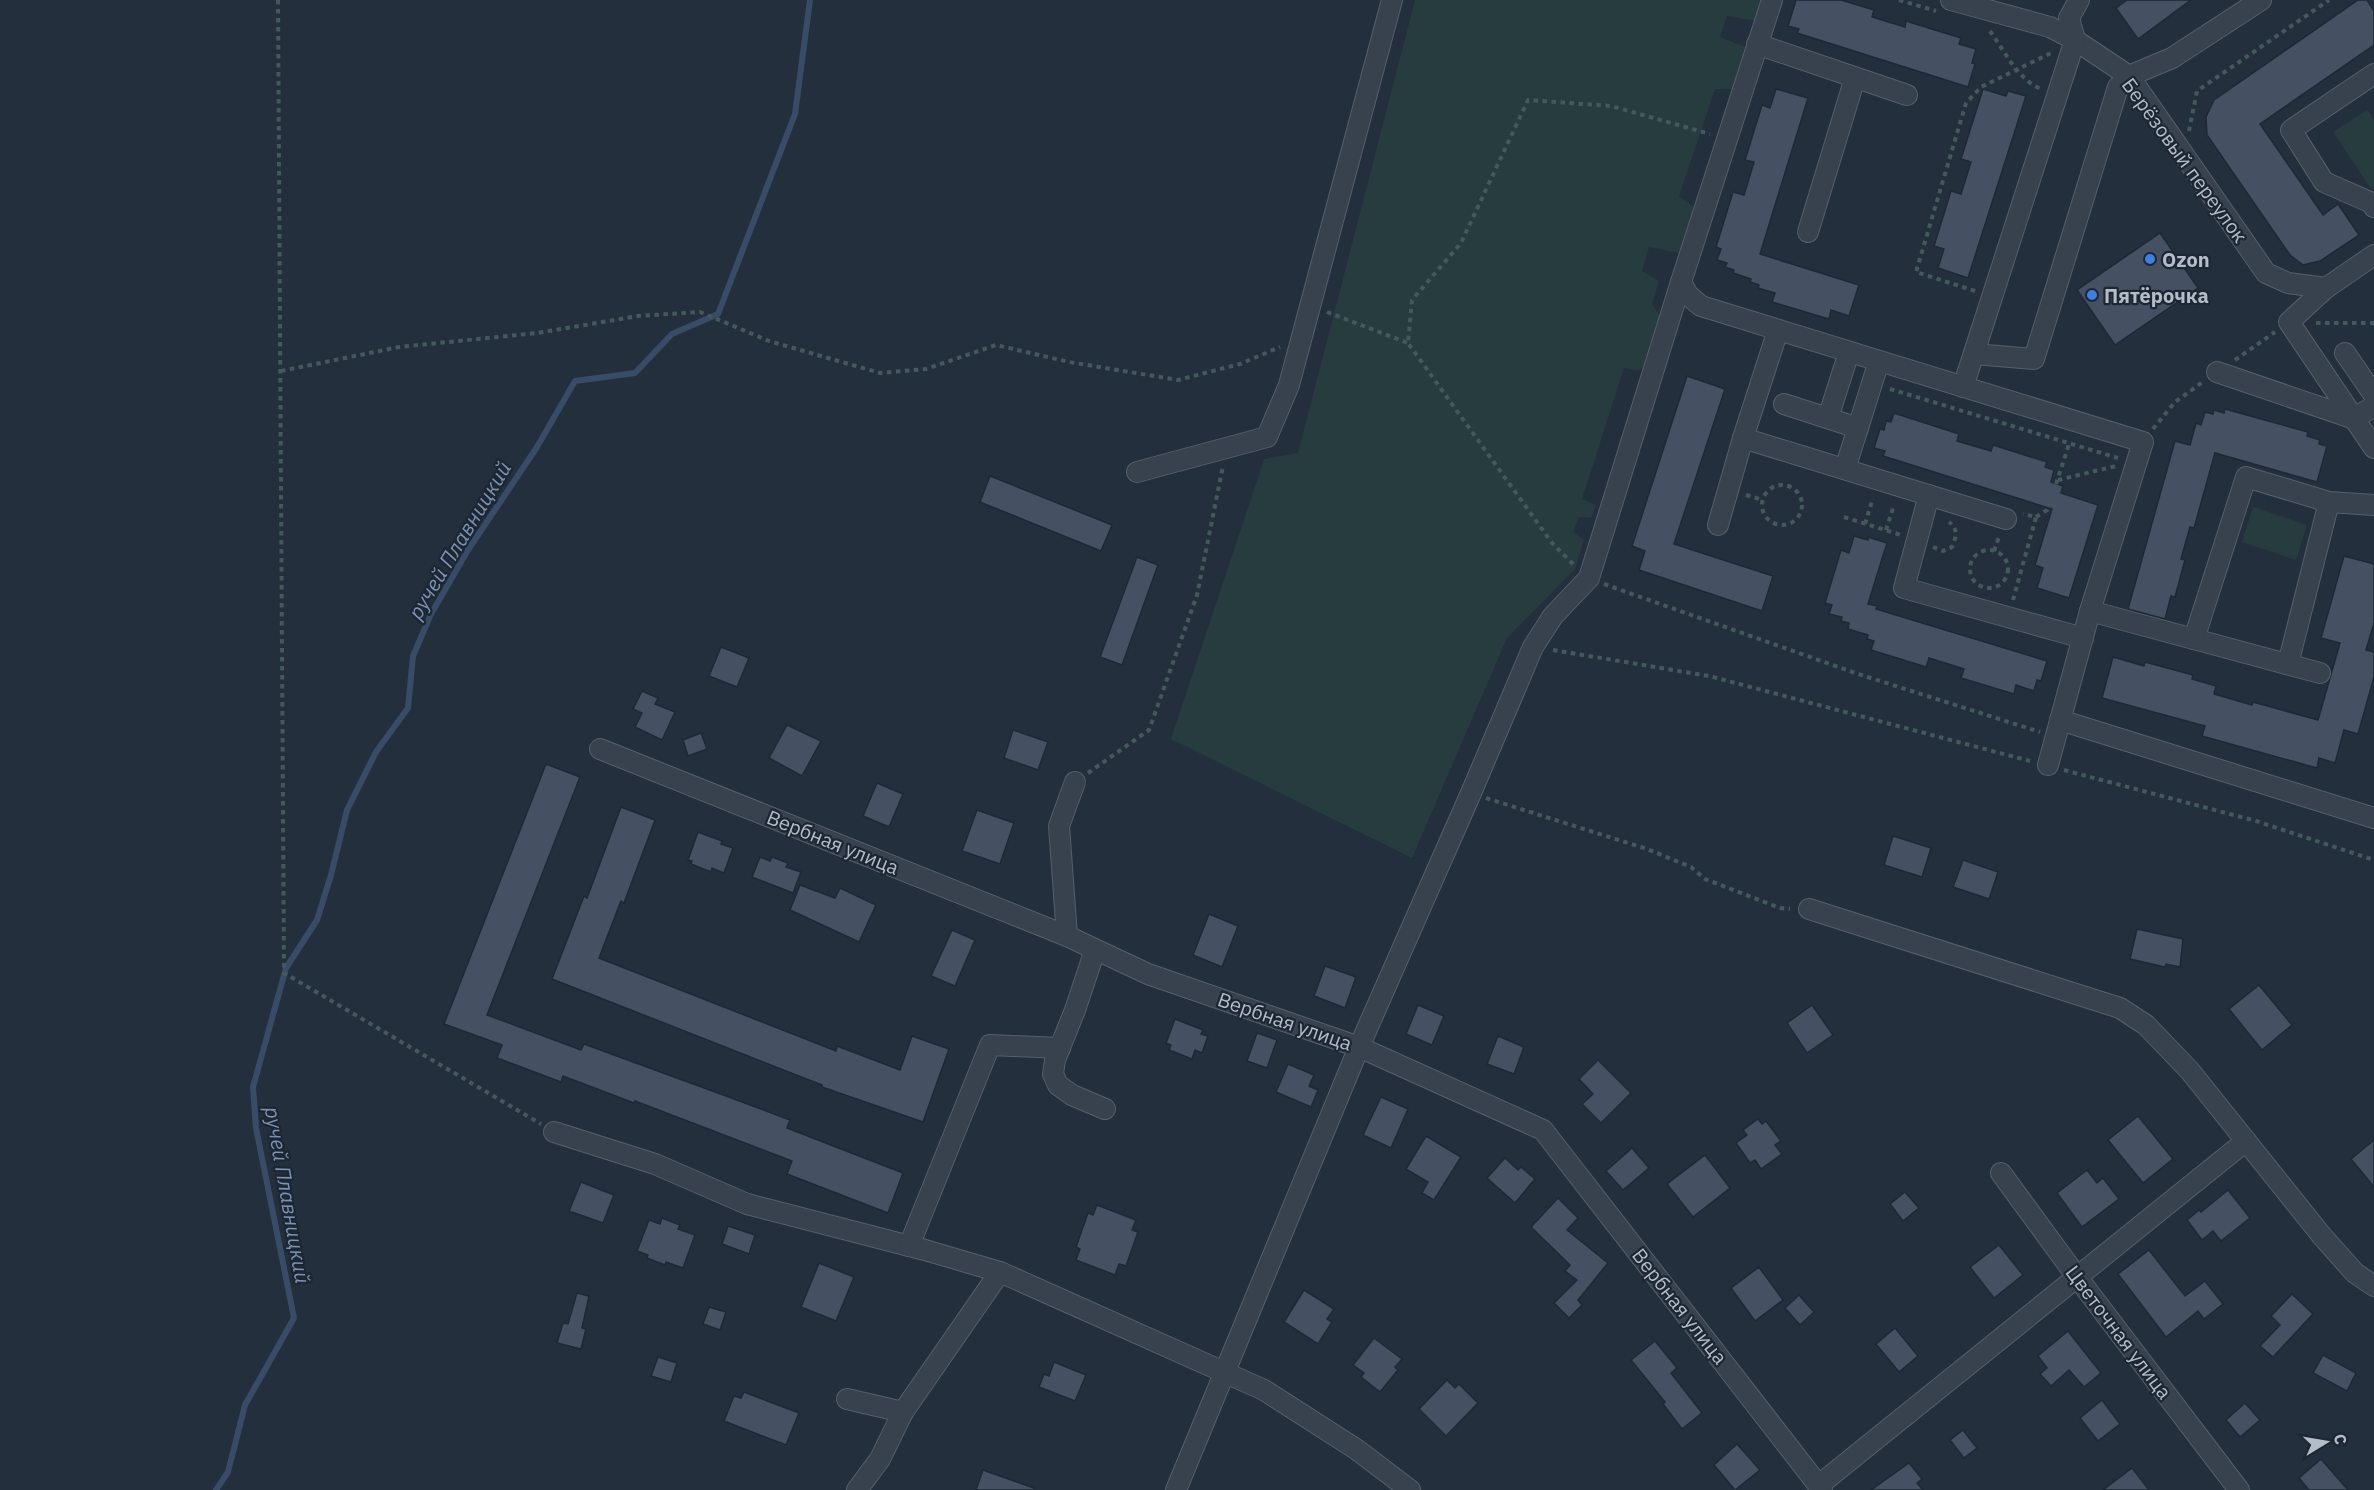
<svg xmlns="http://www.w3.org/2000/svg" width="2374" height="1490" font-family="'IBM Plex Sans',sans-serif">
	<rect width="100%" height="100%" fill="#242f3e"/>
	<g fill="#263c3f">
		<polygon points="1415,0 1761,0 1756,21 1727,16 1720,37 1748,48 1736,89 1715,89 1679,196 1694,207 1679,253 1649,247 1642,271 1659,281 1652,304 1663,320 1650,363 1638,371 1624,368 1582,499 1596,505 1591,518 1579,517 1573,532 1584,540 1575,569 1507,638 1412,858 1171,739 1264,459 1298,453"/>
		<polygon points="2367,110 2374,120 2374,187 2371,189 2333,132"/>
		<polygon points="2253,507 2307,525 2296,560 2242,542"/>
	</g>
	<g fill="none" stroke-linecap="round" stroke-linejoin="round">
		<polyline stroke="#394c67" stroke-width="6" points="216,1490 228,1472 245,1405 294,1318 256,1128 253,1087 286,968 317,920 331,875 347,810 376,752 408,708 413,656 431,614 468,550 537,447 575,381 635,373 672,334 718,314 795,114 810,0"/>
	</g>
	<g fill="#455162" stroke="#1f2835" stroke-width="1.5">
		<polygon points="1796,0 1841,0 1874,10 1872,17 1905,27 1906,21 1961,38 1959,44 1976,49 1972,63 1975,64 1968,87 1797,33 1799,29 1788,26"/>
		<polygon points="2127,0 2191,0 2138,39 2116,8"/>
		<polygon points="2358,0 2367,0 2374,11 2374,45 2260,124 2323,215 2338,204 2359,235 2320,261 2303,265 2290,255 2207,135 2206,117 2214,100"/>
		<polygon points="1776,89 1808,98 1760,254 1859,285 1849,316 1831,310 1829,319 1772,302 1775,293 1758,288 1759,285 1750,282 1751,279 1733,273 1734,270 1725,267 1727,263 1717,260 1721,249 1716,247 1733,192 1744,195 1754,162 1745,160 1762,105 1770,108"/>
		<polygon points="1983,89 2006,96 2008,91 2026,96 1968,278 1938,268 1944,249 1934,246 1951,191 1961,194 1971,162 1961,159"/>
		<polygon points="2160,233 2198,288 2115,345 2077,290"/>
		<polygon points="1687,376 1725,389 1674,544 1773,576 1762,611 1639,570 1645,551 1632,546"/>
		<polygon points="2225,409 2308,432 2307,436 2320,440 2319,444 2327,446 2317,482 2215,453 2194,528 2190,527 2181,559 2185,560 2175,597 2171,596 2165,619 2128,609 2175,441 2190,445 2196,423 2201,425 2205,412 2213,414 2214,410 2224,413"/>
		<polygon points="1894,413 1959,434 1957,441 1991,451 1993,445 2047,462 2045,467 2054,470 2051,482 2063,486 2061,493 2098,505 2069,598 2037,588 2043,568 2035,565 2052,509 1883,456 1885,451 1874,448 1880,429 1884,430 1886,421 1891,422"/>
		<polygon points="990,476 1112,525 1101,551 980,502"/>
		<polygon points="1854,536 1868,540 1868,537 1887,543 1868,604 1877,606 1876,609 2047,661 2041,681 2037,680 2034,691 2016,685 2014,694 1961,678 1964,669 1929,658 1926,667 1871,650 1874,641 1867,639 1868,635 1848,629 1849,623 1841,621 1842,617 1829,614 1832,605 1825,603 1841,550 1849,553"/>
		<polygon points="2344,556 2374,564 2374,623 2366,650 2374,652 2374,677 2358,734 2344,730 2335,763 2319,758 2317,768 2202,736 2205,726 2102,698 2113,657 2144,666 2145,662 2193,675 2192,679 2216,686 2214,694 2252,705 2253,702 2318,720 2340,643 2321,638"/>
		<polygon points="1137,557 1158,565 1122,665 1100,657"/>
		<polygon points="721,647 749,658 737,687 709,676"/>
		<polygon points="642,691 658,698 655,704 675,712 662,740 635,727 642,713 633,709"/>
		<polygon points="787,725 821,741 802,776 769,758"/>
		<polygon points="1013,730 1048,742 1038,770 1004,758"/>
		<polygon points="701,733 707,749 688,756 683,740"/>
		<polygon points="546,764 580,777 487,1015 581,1050 584,1044 726,1096 790,1120 787,1128 903,1173 888,1213 787,1174 792,1161 635,1101 634,1103 563,1076 561,1082 497,1058 502,1045 444,1024"/>
		<polygon points="877,783 903,794 889,827 863,816"/>
		<polygon points="621,807 655,820 624,903 621,901 599,958 836,1051 837,1046 900,1070 912,1036 949,1049 923,1122 822,1087 822,1085 552,979 584,896 587,898"/>
		<polygon points="977,810 1014,823 1000,864 962,851"/>
		<polygon points="698,832 722,841 721,844 733,848 724,873 712,868 711,872 691,864 692,861 688,860"/>
		<polygon points="1893,836 1931,848 1922,877 1884,865"/>
		<polygon points="760,857 770,861 772,857 788,863 786,867 801,872 793,893 752,877"/>
		<polygon points="1963,860 1998,872 1989,899 1953,887"/>
		<polygon points="800,885 835,898 840,888 876,905 859,942 790,910"/>
		<polygon points="1209,914 1238,926 1222,967 1193,955"/>
		<polygon points="2137,929 2183,939 2180,967 2166,964 2165,967 2130,959"/>
		<polygon points="952,930 975,940 955,986 931,976"/>
		<polygon points="1325,966 1356,977 1345,1008 1314,996"/>
		<polygon points="2259,985 2292,1025 2262,1050 2229,1009"/>
		<polygon points="1418,1005 1444,1016 1432,1045 1406,1034"/>
		<polygon points="1812,1005 1833,1035 1807,1053 1787,1023"/>
		<polygon points="1175,1019 1203,1030 1201,1034 1208,1036 1202,1053 1195,1050 1192,1059 1169,1050 1171,1045 1166,1043"/>
		<polygon points="1257,1033 1277,1040 1267,1068 1247,1061"/>
		<polygon points="1498,1036 1524,1047 1514,1074 1487,1064"/>
		<polygon points="1598,1060 1631,1093 1601,1123 1582,1104 1593,1094 1579,1079"/>
		<polygon points="1288,1064 1314,1075 1309,1086 1318,1090 1311,1107 1276,1092"/>
		<polygon points="1381,1097 1408,1109 1391,1148 1363,1135"/>
		<polygon points="2138,1116 2173,1159 2143,1183 2108,1140"/>
		<polygon points="1758,1119 1762,1124 1766,1121 1781,1141 1775,1145 1782,1154 1761,1169 1755,1160 1750,1163 1736,1143 1747,1135 1743,1130"/>
		<polygon points="1426,1136 1461,1157 1434,1200 1422,1193 1428,1182 1406,1169"/>
		<polygon points="2374,1140 2374,1187 2351,1159"/>
		<polygon points="1632,1148 1649,1168 1623,1190 1606,1171"/>
		<polygon points="1705,1155 1730,1188 1693,1217 1667,1184"/>
		<polygon points="1505,1158 1518,1170 1521,1167 1535,1179 1515,1203 1487,1178"/>
		<polygon points="2087,1170 2097,1183 2103,1178 2119,1199 2082,1227 2057,1193"/>
		<polygon points="581,1182 614,1195 603,1223 569,1211"/>
		<polygon points="2228,1190 2250,1218 2221,1241 2213,1231 2202,1240 2187,1220 2199,1210 2201,1212"/>
		<polygon points="1905,1192 1919,1208 1903,1221 1890,1204"/>
		<polygon points="1558,1198 1578,1218 1567,1230 1608,1263 1578,1300 1582,1305 1569,1318 1554,1303 1577,1280 1565,1271 1570,1265 1531,1227"/>
		<polygon points="1097,1205 1136,1220 1132,1230 1138,1232 1126,1266 1119,1264 1115,1275 1076,1260 1080,1249 1076,1247 1088,1213 1093,1215"/>
		<polygon points="662,1218 680,1225 678,1229 695,1235 683,1268 666,1262 665,1265 647,1258 648,1255 637,1251 649,1220 660,1224"/>
		<polygon points="728,1226 755,1235 749,1254 722,1244"/>
		<polygon points="1999,1245 2023,1275 1994,1298 1970,1267"/>
		<polygon points="2149,1250 2185,1296 2205,1281 2223,1304 2204,1319 2198,1311 2166,1337 2118,1274"/>
		<polygon points="819,1263 854,1277 836,1321 801,1307"/>
		<polygon points="1759,1267 1783,1300 1755,1321 1731,1288"/>
		<polygon points="1304,1290 1334,1309 1327,1319 1332,1322 1318,1344 1284,1322"/>
		<polygon points="577,1293 589,1296 582,1328 586,1329 581,1349 557,1343 563,1323 568,1324"/>
		<polygon points="2292,1294 2313,1314 2273,1357 2260,1346 2280,1325 2271,1316"/>
		<polygon points="1799,1295 1814,1312 1800,1325 1785,1308"/>
		<polygon points="709,1307 726,1312 720,1330 703,1324"/>
		<polygon points="1895,1328 1918,1356 1899,1372 1876,1344"/>
		<polygon points="2068,1331 2101,1373 2084,1387 2069,1370 2051,1386 2040,1374 2047,1368 2038,1356"/>
		<polygon points="1374,1338 1402,1359 1395,1367 1398,1370 1380,1392 1361,1377 1364,1373 1353,1365"/>
		<polygon points="1655,1341 1677,1368 1671,1373 1702,1413 1682,1429 1663,1404 1665,1402 1631,1360"/>
		<polygon points="2323,1355 2356,1373 2347,1391 2313,1373"/>
		<polygon points="658,1357 677,1363 671,1382 651,1376"/>
		<polygon points="1054,1362 1086,1375 1075,1401 1039,1387 1044,1374 1049,1376"/>
		<polygon points="1447,1380 1455,1388 1459,1384 1478,1403 1446,1436 1419,1409"/>
		<polygon points="744,1392 799,1413 786,1445 724,1421 734,1396 741,1398"/>
		<polygon points="2102,1400 2120,1424 2098,1441 2080,1418"/>
		<polygon points="2245,1403 2260,1420 2240,1437 2226,1420"/>
		<polygon points="1963,1430 1977,1448 1964,1458 1950,1440"/>
		<polygon points="1737,1444 1760,1470 1735,1490 1714,1465"/>
		<polygon points="2321,1459 2348,1490 2309,1490 2299,1478"/>
		<polygon points="1909,1463 1922,1479 1917,1483 1923,1490 1871,1490"/>
		<polygon points="2132,1468 2149,1490 2103,1490"/>
		<polygon points="983,1470 1034,1488 1034,1490 976,1490"/>
	</g>
	<g fill="none" stroke-linecap="round" stroke-linejoin="round">
		<defs>
			<g id="minor">
				<polyline points="1951,0 2050,27 2075,40 2129,76 2266,273 2288,283 2326,288 2374,255"/>
				<polyline points="1757,44 1907,95"/>
				<polyline points="2374,74 2291,130 2324,182 2372,203 2374,207"/>
				<polyline points="1808,232 1855,78"/>
				<polyline points="1681,282 1688,295 1701,306 2143,442 2090,611 2048,765"/>
				<polyline points="2326,288 2289,322 2374,448"/>
				<polyline points="2345,353 2374,395"/>
				<polyline points="1974,354 2034,359 2118,87 2129,76 2172,58 2261,0"/>
				<polyline points="2217,372 2352,418 2374,407"/>
				<polyline points="1963,387 2075,40 2069,18 2079,0"/>
				<polyline points="1784,404 1858,428"/>
				<polyline points="1828,418 1849,352"/>
				<polyline points="1743,438 2006,519"/>
				<polyline points="1845,469 1879,361"/>
				<polyline points="1137,472 1267,437 1289,385 1392,0"/>
				<polyline points="1929,495 1904,588 2083,638"/>
				<polyline points="1718,525 1743,438 1778,330"/>
				<polyline points="2090,611 2320,673"/>
				<polyline points="2194,639 2246,477 2329,502 2374,505"/>
				<polyline points="2288,664 2329,502"/>
				<polyline points="2060,720 2374,818"/>
				<polyline points="600,749 1067,936 1148,974 1359,1047 1543,1130 1822,1490"/>
				<polyline points="1809,909 2120,1008 2146,1025 2190,1071 2322,1236 2355,1273 2374,1286"/>
				<polyline points="1067,936 1059,826 1075,782"/>
				<polyline points="1095,950 1075,1010 1055,1060 1053,1074 1058,1085 1072,1095 1105,1109"/>
				<polyline points="554,1132 655,1164 747,1204 925,1250 1000,1272 1264,1390 1356,1449 1410,1490"/>
				<polyline points="2001,1173 2077,1277 2239,1490"/>
				<polyline points="909,1246 990,1045 1060,1048"/>
				<polyline points="847,1399 903,1412"/>
				<polyline points="1819,1485 2246,1141"/>
				<polyline points="857,1490 880,1459 903,1412 1000,1272"/>
				<polyline points="1176,1490 1359,1047 1471,793 1533,647 1553,616 1589,578 1681,282 1772,0"/>
			</g>
		</defs>
		<use href="#minor" stroke="#565f6c" stroke-width="22"/>
		<g stroke="#44595c" stroke-width="4" stroke-dasharray="4.5 4.5" stroke-linecap="butt">
			<polyline points="278,0 284,973 541,1124"/>
			<polyline points="1899,0 1936,11"/>
			<path d="M 1990,31 C 2004,50 2019,82 2042,89"/>
			<polyline points="2189,131 2197,91 2329,0"/>
			<polyline points="1975,291 1916,272 1966,103 1981,87 2051,53"/>
			<polyline points="1327,312 1408,343"/>
			<polyline points="2316,323 2374,323"/>
			<polyline points="2235,360 2275,332"/>
			<polyline points="281,371 399,347 537,333 638,316 700,312 769,341 880,373 926,369 996,345 1069,362 1178,380 1240,364 1280,347"/>
			<polyline points="1890,389 2118,458"/>
			<polyline points="2153,429 2175,402 2204,381"/>
			<polyline points="2058,480 2116,466"/>
			<polyline points="2056,484 2070,441"/>
			<circle cx="1782" cy="505" r="20"/>
			<polyline points="1746,495 1763,500"/>
			<polyline points="1844,517 1901,535"/>
			<polyline points="2036,517 2047,510 2049,503"/>
			<polyline points="1865,524 1873,498"/>
			<polyline points="1886,530 1894,505"/>
			<path d="M 1933,547 L 1943,551 L 1952,547 C 1956,537 1959,530 1949,522"/>
			<circle cx="1989" cy="569" r="19"/>
			<polyline points="1994,551 2000,534"/>
			<polyline points="1573,564 1552,543 1408,343 1412,300 1461,243 1528,100 1611,106 1710,134"/>
			<polyline points="1604,584 1855,673 2040,732"/>
			<polyline points="2013,600 2036,517 2023,514"/>
			<polyline points="1553,650 1709,676 2030,761"/>
			<polyline points="2064,770 2256,821 2374,860"/>
			<polyline points="1088,773 1149,730 1197,595 1223,466"/>
			<polyline points="1486,798 1647,849 1691,867 1705,879 1780,908 1790,909"/>
		</g>
		<use href="#minor" stroke="#38414e" stroke-width="20"/>
	</g>
	<g fill="#3f7fe0" stroke="#1d2633" stroke-width="2">
		<circle cx="2150" cy="259" r="6"/>
		<circle cx="2092" cy="295" r="6"/>
	</g>
	<g text-anchor="middle" dominant-baseline="central" stroke-width="4.5" stroke-linejoin="round" paint-order="stroke">
		<g font-size="20" fill="#b4bcc9" stroke="#1d2633">
			<text transform="translate(2185 160) rotate(54)">Берёзовый переулок</text>
			<text transform="translate(833 842) rotate(22)">Вербная улица</text>
			<text transform="translate(1285 1021) rotate(19)">Вербная улица</text>
			<text transform="translate(1680 1306) rotate(52)">Вербная улица</text>
			<text transform="translate(2119 1332) rotate(53)">Цветочная улица</text>
		</g>
		<g font-size="20" font-weight="bold" fill="#b4bcc9" stroke="#1d2633" text-anchor="start">
			<text x="2162" y="259">Ozon</text>
			<text x="2104" y="295">Пятёрочка</text>
		</g>
		<g font-size="21" font-style="italic" fill="#7c92b1" stroke="#1d2633">
			<text transform="translate(459 540) rotate(-59)">ручей Плавницкий</text>
			<text transform="translate(288 1195) rotate(80)">ручей Плавницкий</text>
		</g>
	</g>
	<g transform="translate(2326 1442) rotate(79)" stroke="#1d2633" stroke-width="4.5" paint-order="stroke">
	<path d="M0-4.5L10 22L0 15L-10 22Z" fill="#b4bcc9"/>
	<text y="-9" font-size="16" font-weight="bold" text-anchor="middle" fill="#b4bcc9">С</text>
	</g>
</svg>
